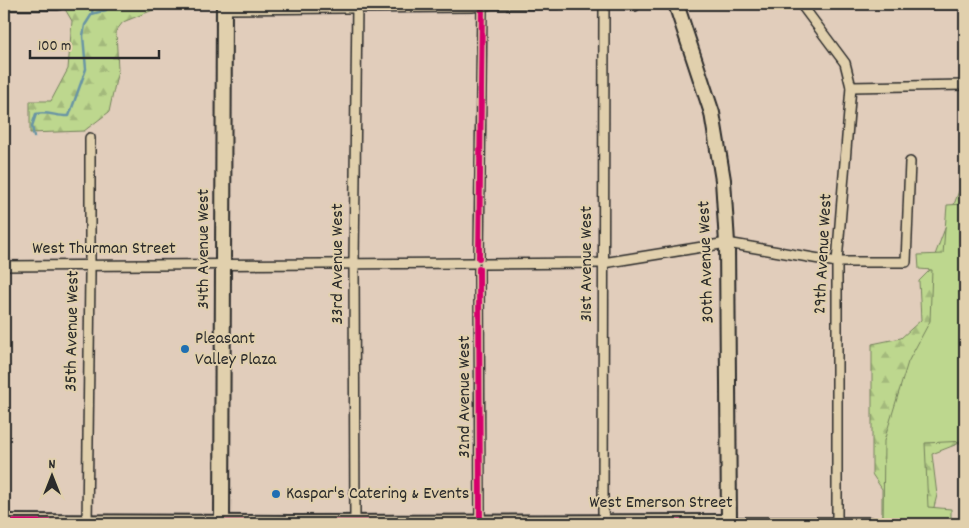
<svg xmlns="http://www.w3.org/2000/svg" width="969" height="528" font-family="Dekko,sans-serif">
	<defs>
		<pattern id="forest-firs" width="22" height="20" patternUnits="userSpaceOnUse" patternTransform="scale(1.25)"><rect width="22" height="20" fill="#bdd78e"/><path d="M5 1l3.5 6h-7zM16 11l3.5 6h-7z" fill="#a3b97b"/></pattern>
	</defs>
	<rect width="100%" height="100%" fill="#e1cdbb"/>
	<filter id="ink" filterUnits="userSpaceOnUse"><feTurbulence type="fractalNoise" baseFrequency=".02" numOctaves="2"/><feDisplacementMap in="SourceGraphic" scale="10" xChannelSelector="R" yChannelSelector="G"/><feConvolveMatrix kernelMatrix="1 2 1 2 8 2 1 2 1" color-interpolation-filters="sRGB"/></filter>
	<g filter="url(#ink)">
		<g fill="url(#forest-firs)" stroke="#74815c">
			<polygon points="62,4 159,4 158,8 123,22 116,31 118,70 109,112 84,131 30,133 30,101 51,101 68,69 72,21"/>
			<polygon points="959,191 965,191 965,441 932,454 937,495 934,507 924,520 882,524 882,489 872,474 872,344 901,338 921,320 919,281 929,271"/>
		</g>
		<polygon fill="#bdd78e" stroke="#74815c" points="965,204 965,441 925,443 928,507 951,509 951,524 883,524 884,441 908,362 930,321 932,270 919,269 918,255 943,254 947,205"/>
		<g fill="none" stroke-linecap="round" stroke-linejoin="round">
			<g stroke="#6995a4" stroke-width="2.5">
				<polyline points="92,14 106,10 111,4"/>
				<path d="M 34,137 L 32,126 L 36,114 C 47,111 58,117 69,116 L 86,69 L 83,36 L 85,25 L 92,14 L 93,4"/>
			</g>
			<defs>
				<g id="street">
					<polyline points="604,4 603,512 606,524"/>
					<polyline points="626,4 635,6"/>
					<polyline points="801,4 845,63 851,87 837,262 837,522"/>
					<polyline points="927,4 965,4"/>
					<polyline points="4,5 58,5"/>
					<polyline points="224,9 472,7 491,4 558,4"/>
					<polyline points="851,87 965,85"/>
					<polyline points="479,258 482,4"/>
					<polyline points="485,264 603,263 727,243 837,262 906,262 910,162"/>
					<polyline points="4,266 474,263"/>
					<polyline points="479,269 480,524"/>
					<polyline points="729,522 869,522 869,524"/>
					<polyline points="87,524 90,274 90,138"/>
					<polyline points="355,524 354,264 357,4"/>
				</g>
				<g id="secondary">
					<polyline points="676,4 712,113 723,180 727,243 729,522 731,524"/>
					<polyline points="4,522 292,523 729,522"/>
					<polyline points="222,524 224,4"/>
				</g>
			</defs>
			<use href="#street" stroke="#2b2b2b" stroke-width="12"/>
			<use href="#secondary" stroke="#2b2b2b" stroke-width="18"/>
			<use href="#street" stroke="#e1d0ad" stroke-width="9"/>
			<use href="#secondary" stroke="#e1d0ad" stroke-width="14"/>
			<defs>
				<g id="cycleway">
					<polyline points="479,258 482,4"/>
					<polyline points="479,269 480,524"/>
					<polyline points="4,522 292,523 869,522 869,524"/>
				</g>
			</defs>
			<use href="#cycleway" stroke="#e1d0ad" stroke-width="9"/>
			<use href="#cycleway" stroke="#d6006c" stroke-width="6"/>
		</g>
	</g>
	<g fill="#1f6fb2" stroke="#e1d0ad" stroke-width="2">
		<circle cx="185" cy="349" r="5"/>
		<circle cx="276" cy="494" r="5"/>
	</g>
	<g text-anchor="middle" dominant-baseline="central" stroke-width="4" stroke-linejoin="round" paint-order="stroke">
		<g font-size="18" fill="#2b2b2b" stroke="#e1d0ad">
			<text x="104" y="249">West Thurman Street</text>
			<text transform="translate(204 249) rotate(-90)">34th Avenue West</text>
			<text transform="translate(824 254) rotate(-87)">29th Avenue West</text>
			<text transform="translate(707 262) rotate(-92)">30th Avenue West</text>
			<text transform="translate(338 264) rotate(-90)">33rd Avenue West</text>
			<text transform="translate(587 264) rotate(-90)">31st Avenue West</text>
			<text transform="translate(73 331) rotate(-89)">35th Avenue West</text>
			<text transform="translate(465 397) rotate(-90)">32nd Avenue West</text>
			<text x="661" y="503">West Emerson Street</text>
		</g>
		<g font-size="18" fill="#2b2b2b" stroke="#e1d0ad" text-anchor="start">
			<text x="195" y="339">Pleasant<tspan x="195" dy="21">Valley Plaza</tspan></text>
			<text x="286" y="494">Kaspar's Catering &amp; Events</text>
		</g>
	</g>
	<rect width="969" height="528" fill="none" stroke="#e1d0ad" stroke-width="20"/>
	<rect x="10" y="10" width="949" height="508" fill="none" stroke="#2b2b2b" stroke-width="2" filter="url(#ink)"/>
	<g transform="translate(52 476)" stroke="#e1d0ad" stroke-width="4" paint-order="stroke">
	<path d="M0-4L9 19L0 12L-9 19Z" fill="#2b2b2b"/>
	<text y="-8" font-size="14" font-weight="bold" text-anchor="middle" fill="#2b2b2b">N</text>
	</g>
	<path d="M30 50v8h129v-8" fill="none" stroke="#2b2b2b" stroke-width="2.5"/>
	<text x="38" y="50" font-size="15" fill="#2b2b2b" stroke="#e1d0ad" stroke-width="4" paint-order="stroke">100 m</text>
</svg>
